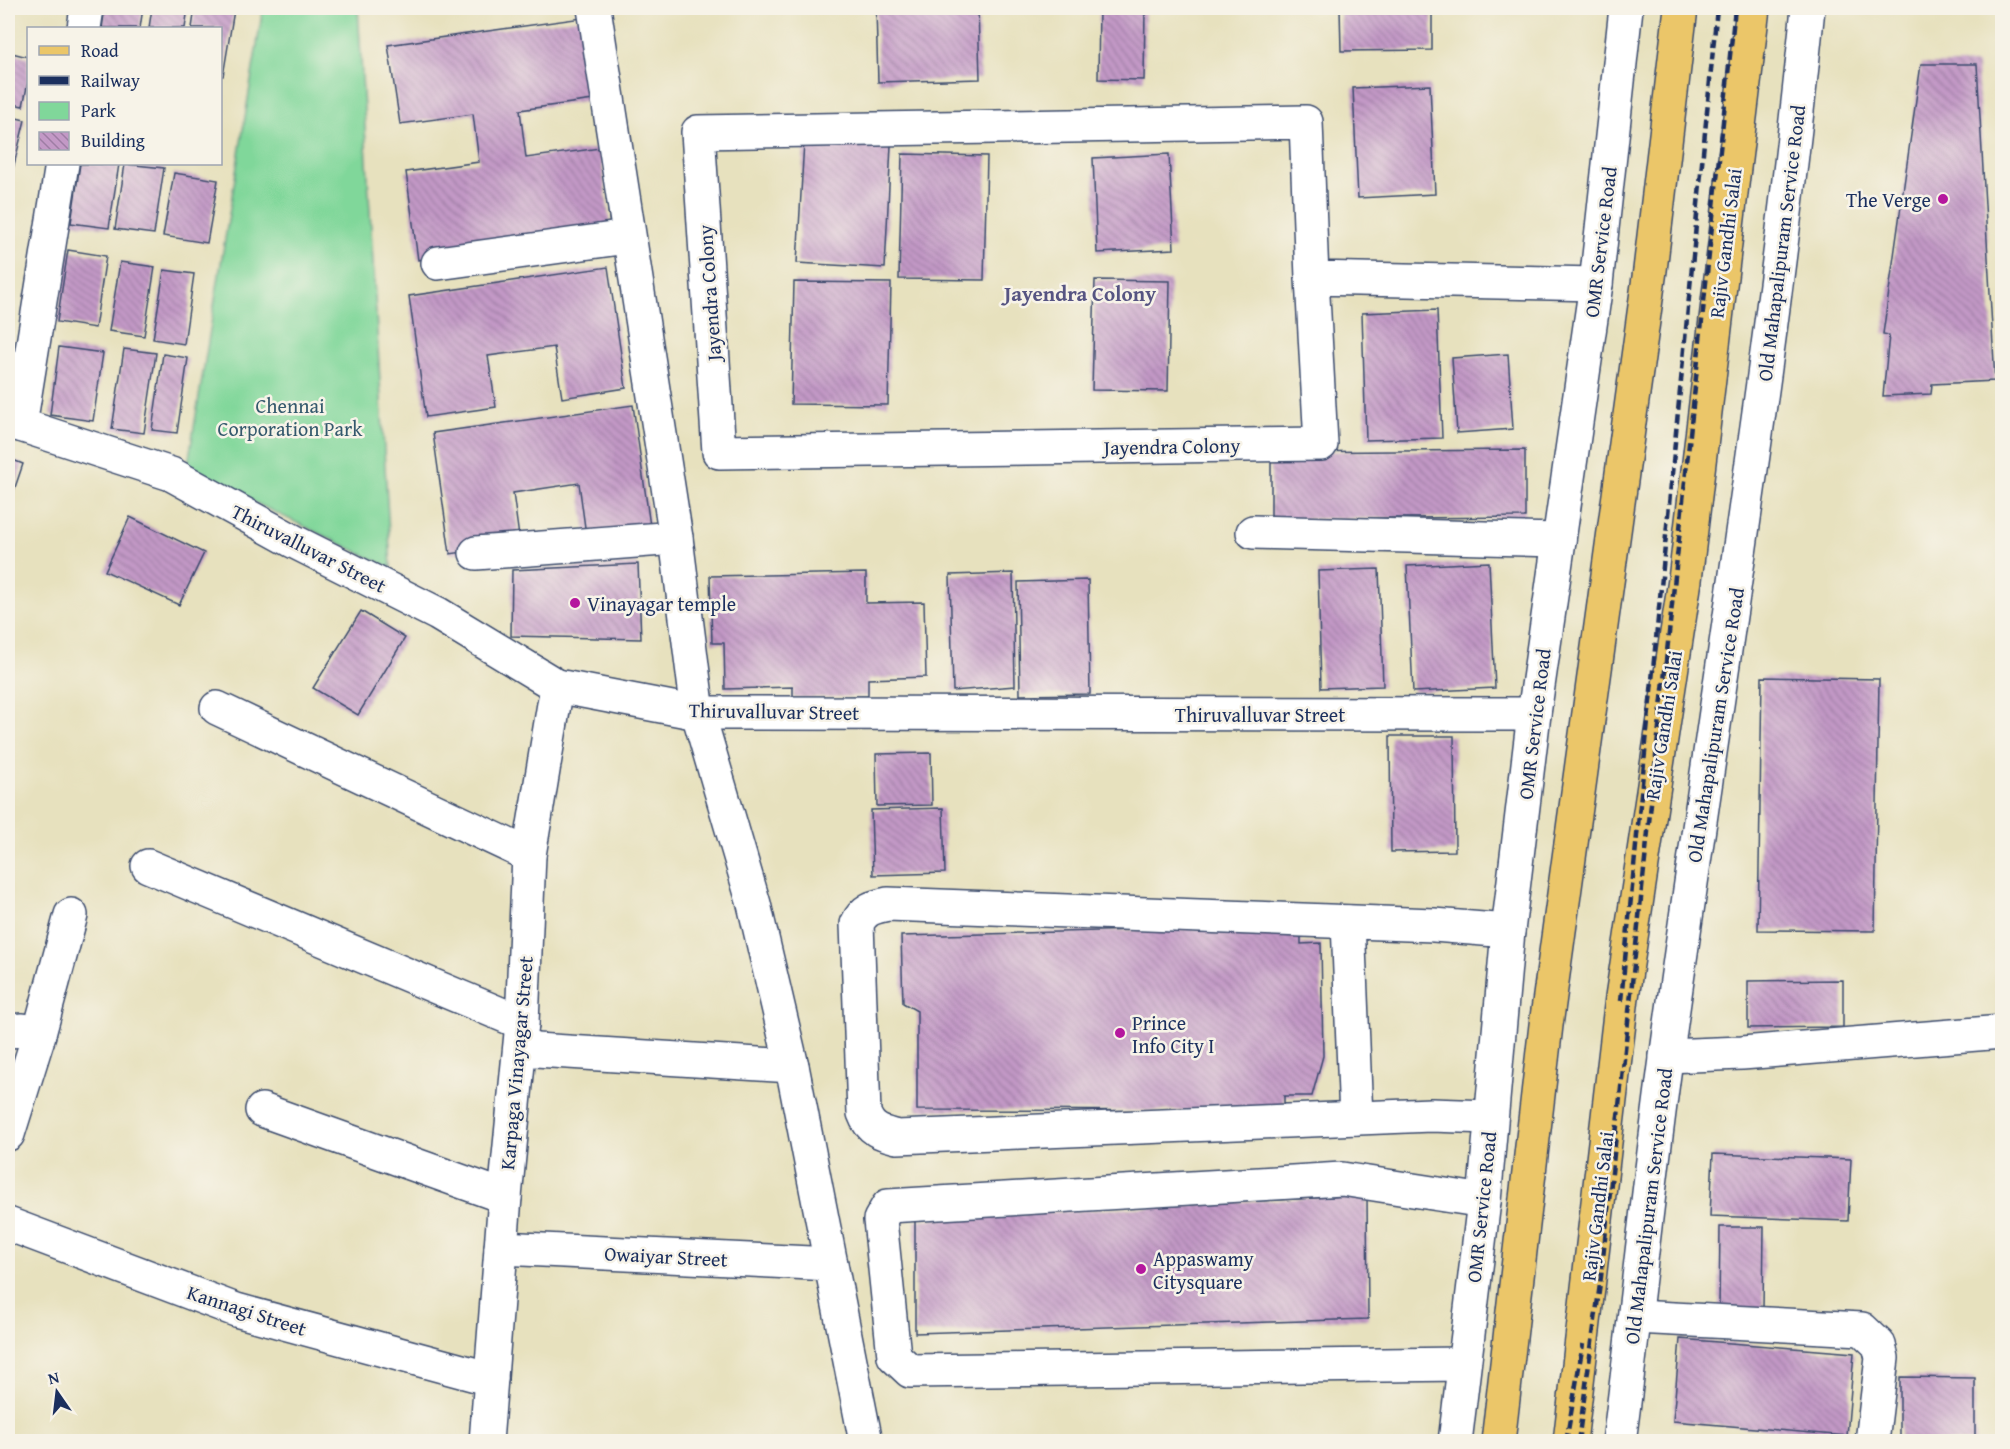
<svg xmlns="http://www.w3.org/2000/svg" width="2010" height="1449" font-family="'Gentium Book Plus',serif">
	<defs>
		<pattern id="building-back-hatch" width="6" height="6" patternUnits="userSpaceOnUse" patternTransform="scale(1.5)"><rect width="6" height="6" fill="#c399c6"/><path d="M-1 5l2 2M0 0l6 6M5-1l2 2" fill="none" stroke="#9e7da4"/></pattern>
	</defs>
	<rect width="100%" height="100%" fill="#f7f3e8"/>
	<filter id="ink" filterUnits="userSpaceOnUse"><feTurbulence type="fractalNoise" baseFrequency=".0167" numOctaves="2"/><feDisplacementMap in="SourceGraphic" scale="12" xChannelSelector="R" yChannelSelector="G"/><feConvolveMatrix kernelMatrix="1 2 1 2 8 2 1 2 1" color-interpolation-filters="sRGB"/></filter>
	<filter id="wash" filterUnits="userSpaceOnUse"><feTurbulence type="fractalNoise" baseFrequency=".008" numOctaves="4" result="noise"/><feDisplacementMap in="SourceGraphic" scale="24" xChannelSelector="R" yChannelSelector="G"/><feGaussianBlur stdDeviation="1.35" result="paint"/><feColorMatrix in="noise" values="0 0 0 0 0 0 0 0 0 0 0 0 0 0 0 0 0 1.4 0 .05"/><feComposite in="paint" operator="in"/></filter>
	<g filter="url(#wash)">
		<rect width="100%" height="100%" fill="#e7e1be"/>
		<polygon fill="#80d79a" stroke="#4e837c" stroke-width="1.5" points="263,8 358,8 391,568 187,470"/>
		<g id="blocks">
			<g fill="url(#building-back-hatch)">
				<polygon points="105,8 143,8 140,28 102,28"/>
				<polygon points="152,8 188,8 185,28 149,28"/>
				<polygon points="195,8 234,10 223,76 220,76 220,28 192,28"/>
				<polygon points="876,8 978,8 980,79 878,82"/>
				<polygon points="1099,8 1145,8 1144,80 1098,79"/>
				<polygon points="1340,8 1432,8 1432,50 1341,51"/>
				<polygon points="582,18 593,100 520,110 526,158 600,148 611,233 418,260 406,172 479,162 473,114 400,124 388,45"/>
				<polygon points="8,52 28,57 28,82 23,106 8,103"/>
				<polygon points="1921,64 1977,64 1995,381 1932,384 1931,394 1883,396 1889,335 1883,334"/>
				<polygon points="1430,85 1435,194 1358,198 1353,88"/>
				<polygon points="8,116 25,120 8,189"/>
				<polygon points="804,141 891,145 885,268 797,263"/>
				<polygon points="902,154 987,156 984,280 899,279"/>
				<polygon points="1169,154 1174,249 1097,253 1093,158"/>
				<polygon points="80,164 119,164 109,228 71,223"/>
				<polygon points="125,164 164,168 154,234 115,229"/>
				<polygon points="174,173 218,180 207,243 163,236"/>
				<polygon points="68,250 106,256 95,328 57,322"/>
				<polygon points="120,262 155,267 144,336 109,331"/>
				<polygon points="608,267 626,388 562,398 554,347 488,356 496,407 426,417 409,296"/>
				<polygon points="164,270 194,274 184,344 153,339"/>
				<polygon points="1095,280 1170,281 1168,391 1092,390"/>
				<polygon points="794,282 891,283 888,405 791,404"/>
				<polygon points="1437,310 1442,438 1366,440 1362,313"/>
				<polygon points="59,347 103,353 93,421 50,415"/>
				<polygon points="124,349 156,353 144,433 112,429"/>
				<polygon points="163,354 188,358 177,433 152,430"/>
				<polygon points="1508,354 1513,429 1457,433 1452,358"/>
				<polygon points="633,405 650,526 586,535 579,483 513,493 520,544 450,554 433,433"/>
				<polygon points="1525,450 1525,517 1271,519 1271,452"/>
				<polygon points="8,458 23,464 8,508"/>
				<polygon points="130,517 204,553 179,605 105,571"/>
				<polygon points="1489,562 1495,688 1413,692 1407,566"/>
				<polygon points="638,564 641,639 511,636 512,570"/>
				<polygon points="1379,569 1383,686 1321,688 1318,571"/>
				<polygon points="866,573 866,603 924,602 926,677 868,679 868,696 793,698 793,687 725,689 724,643 712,643 710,576"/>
				<polygon points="1013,573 1015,686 953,691 950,575"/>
				<polygon points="1088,580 1090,694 1020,695 1018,582"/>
				<polygon points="361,611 405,638 358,715 313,688"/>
				<polygon points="1762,677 1879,679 1875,931 1758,930"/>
				<polygon points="1390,736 1454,736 1455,851 1391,852"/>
				<polygon points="931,753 932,805 877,806 876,754"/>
				<polygon points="943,808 945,873 873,875 871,810"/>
				<polygon points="1301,926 1301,944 1321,943 1323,1056 1312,1096 1284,1096 1284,1111 917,1110 917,1011 903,1003 901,936"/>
				<polygon points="1843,980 1843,1027 1748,1028 1748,981"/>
				<polygon points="1713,1154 1851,1159 1848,1221 1710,1216"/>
				<polygon points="1367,1195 1368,1319 915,1333 915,1220"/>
				<polygon points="1720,1227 1764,1227 1763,1310 1719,1309"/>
				<polygon points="1680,1339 1854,1353 1847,1436 1673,1421"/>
				<polygon points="1900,1377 1975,1378 1975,1442 1900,1442"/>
			</g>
		</g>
	</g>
	<g filter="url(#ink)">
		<use href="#blocks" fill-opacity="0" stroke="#3a4a6c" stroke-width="1.5"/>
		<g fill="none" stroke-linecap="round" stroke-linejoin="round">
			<defs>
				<g id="minor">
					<polyline points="594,8 676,538 698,713 754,904 792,1066 866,1442"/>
					<polyline points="84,28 87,8"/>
					<polyline points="438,263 627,237"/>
					<polyline points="1312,278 1321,444 719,452 698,132 1306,122 1312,278 1596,284"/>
					<polyline points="8,421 171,474 293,541 438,614 557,686 698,713 1534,714"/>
					<polyline points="20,425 62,164"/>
					<polyline points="1253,532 1559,540"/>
					<polyline points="476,553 676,538"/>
					<polyline points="217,708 529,855"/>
					<polyline points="148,866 522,1023"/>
					<polyline points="1348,922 1356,1118"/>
					<polyline points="8,1031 23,1030 38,1038"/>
					<polyline points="520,1049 792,1066"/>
					<polyline points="1666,1056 1742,1053 2002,1032"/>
					<polyline points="262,1110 505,1197"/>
					<path d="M 1490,1117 L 1431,1115 L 897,1137 C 881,1133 870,1130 864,1113 L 857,924 C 864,909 873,907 888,904 L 1434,925 L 1508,931"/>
					<polyline points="8,1134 38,1038 71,915"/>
					<polyline points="8,1224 236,1310 491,1379"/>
					<polyline points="501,1248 831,1264"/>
					<polyline points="1636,1317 1862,1329 1879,1345 1882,1358 1872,1442"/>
					<polyline points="1463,1364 910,1371 894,1356 880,1220 888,1206 1342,1179 1484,1201"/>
					<polyline points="486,1442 505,1197 522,1023 529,855 557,686"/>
					<polyline points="1455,1442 1484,1201 1508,931 1534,714 1596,284 1626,8"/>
					<path d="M 1619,1442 C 1636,1312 1649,1181 1667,1052 C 1715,704 1773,357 1808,8"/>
				</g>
				<g id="major">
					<polyline points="1498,1442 1546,1025 1650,270 1681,8"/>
					<polyline points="1570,1442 1622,997 1685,580 1753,8"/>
				</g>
			</defs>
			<use href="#minor" stroke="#3a4a6c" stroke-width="36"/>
			<use href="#major" stroke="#3a4a6c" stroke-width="36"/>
			<use href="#minor" stroke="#fff" stroke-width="33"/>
			<use href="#major" stroke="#ebc669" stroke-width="33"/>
			<g stroke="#1b2f5e" stroke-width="4.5" stroke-dasharray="9 4.5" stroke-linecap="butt">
				<polyline points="1621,1001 1717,8"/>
				<polyline points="1566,1442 1583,1344"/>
				<polyline points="1578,1442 1601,1277 1735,8"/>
			</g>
		</g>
	</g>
	<g fill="#b5179e" stroke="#f7f3e8" stroke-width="2">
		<circle cx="1943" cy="199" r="6"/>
		<circle cx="575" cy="603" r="6"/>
		<circle cx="1120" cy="1033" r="6"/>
		<circle cx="1141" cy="1269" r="6"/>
	</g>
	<g text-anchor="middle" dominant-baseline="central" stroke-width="5" stroke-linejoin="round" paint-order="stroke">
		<g font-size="20" fill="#1b2f5e" stroke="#f7f3e8" text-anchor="start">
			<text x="1931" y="199" text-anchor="end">The Verge</text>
			<text x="587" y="603">Vinayagar temple</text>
			<text x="1132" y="1022">Prince<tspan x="1132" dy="23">Info City I</tspan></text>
			<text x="1153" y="1258">Appaswamy<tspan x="1153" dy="23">Citysquare</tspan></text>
		</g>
		<g font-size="20" fill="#1b2f5e" stroke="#f7f3e8">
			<text transform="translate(1600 242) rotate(-83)">OMR Service Road</text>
			<text transform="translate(1725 243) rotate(-83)">Rajiv Gandhi Salai</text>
			<text transform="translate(1781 243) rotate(-83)">Old Mahapalipuram Service Road</text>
			<text transform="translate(709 293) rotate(-94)">Jayendra Colony</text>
			<text transform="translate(1172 446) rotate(-1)">Jayendra Colony</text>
			<text transform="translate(309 548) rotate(27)">Thiruvalluvar Street</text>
			<text transform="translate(774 711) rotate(1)">Thiruvalluvar Street</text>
			<text x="1260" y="714">Thiruvalluvar Street</text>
			<text transform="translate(1534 724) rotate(-83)">OMR Service Road</text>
			<text transform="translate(1663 725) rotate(-81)">Rajiv Gandhi Salai</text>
			<text transform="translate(1715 725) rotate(-81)">Old Mahapalipuram Service Road</text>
			<text transform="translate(516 1063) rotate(-85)">Karpaga Vinayagar Street</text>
			<text transform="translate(1597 1206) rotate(-83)">Rajiv Gandhi Salai</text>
			<text transform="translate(1648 1206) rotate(-83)">Old Mahapalipuram Service Road</text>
			<text transform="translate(1481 1207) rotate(-84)">OMR Service Road</text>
			<text transform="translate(666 1256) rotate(3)">Owaiyar Street</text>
			<text transform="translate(247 1310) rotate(18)">Kannagi Street</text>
		</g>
		<g font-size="20" fill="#34596d" stroke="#f7f3e8">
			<text x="290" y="405">Chennai<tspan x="290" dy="23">Corporation Park</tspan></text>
		</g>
		<g font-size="21" font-weight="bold" fill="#565482" stroke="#f7f3e8">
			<text x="1080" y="293">Jayendra Colony</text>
		</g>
	</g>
	<rect width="2010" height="1449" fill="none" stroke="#f7f3e8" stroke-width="30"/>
	<rect x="27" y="27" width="195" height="138" fill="#f7f3e8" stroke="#9fa5b1" stroke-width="1.5"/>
	<rect x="39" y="46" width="30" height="9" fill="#ebc669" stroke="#9fa5b1" stroke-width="1.5"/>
	<text x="81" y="57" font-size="18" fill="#1b2f5e">Road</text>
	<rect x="39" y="76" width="30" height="9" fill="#1b2f5e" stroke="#9fa5b1" stroke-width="1.5"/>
	<text x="81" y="87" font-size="18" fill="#1b2f5e">Railway</text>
	<rect x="39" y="102" width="30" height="18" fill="#80d79a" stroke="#9fa5b1" stroke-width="1.5"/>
	<text x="81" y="117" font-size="18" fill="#1b2f5e">Park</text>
	<rect x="39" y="132" width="30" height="18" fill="url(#building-back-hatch)" stroke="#9fa5b1" stroke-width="1.5"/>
	<text x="81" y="147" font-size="18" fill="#1b2f5e">Building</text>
	<g transform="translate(57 1392) rotate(346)" stroke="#f7f3e8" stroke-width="4.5" paint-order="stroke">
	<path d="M0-4.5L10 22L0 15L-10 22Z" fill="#1b2f5e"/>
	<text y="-9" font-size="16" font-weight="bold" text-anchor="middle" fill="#1b2f5e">N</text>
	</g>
</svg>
